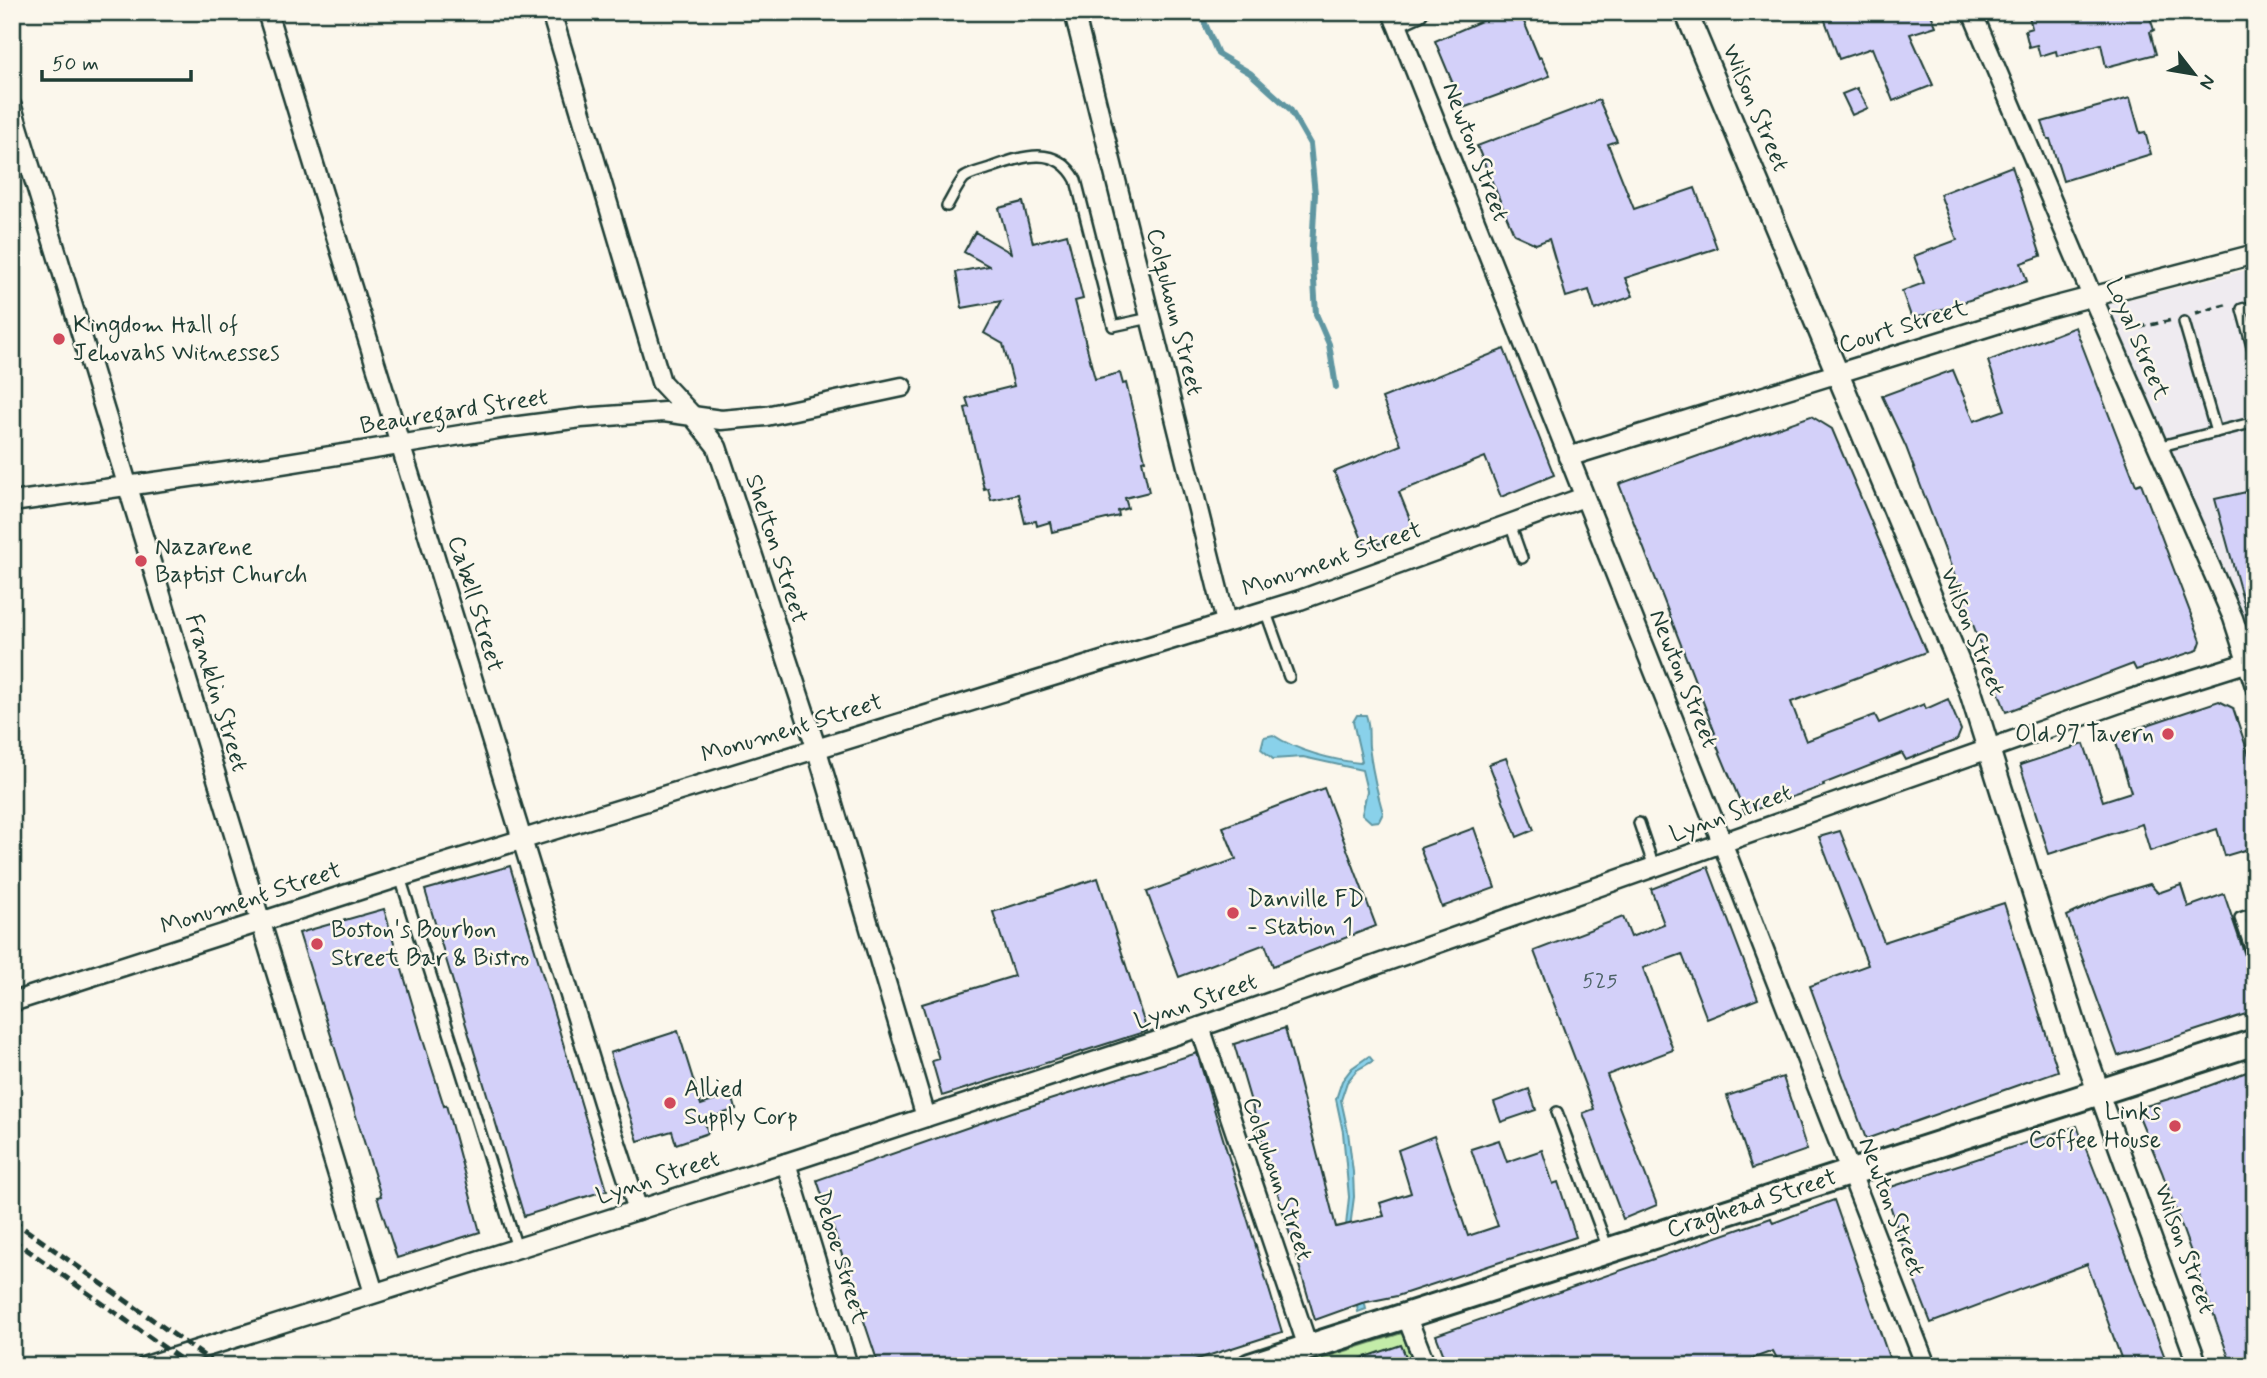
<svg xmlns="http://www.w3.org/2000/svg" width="2267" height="1378" font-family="Mynerve,sans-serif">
	<rect width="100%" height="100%" fill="#fbf7ec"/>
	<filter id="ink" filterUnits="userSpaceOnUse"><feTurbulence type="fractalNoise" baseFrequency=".0143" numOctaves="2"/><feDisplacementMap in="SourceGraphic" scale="14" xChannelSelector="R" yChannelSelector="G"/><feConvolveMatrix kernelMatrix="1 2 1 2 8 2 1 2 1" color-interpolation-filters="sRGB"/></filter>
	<g filter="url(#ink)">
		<polygon fill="#efebf0" points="2255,268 2255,648 2253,649 2106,305"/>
		<polygon fill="#c3eca8" stroke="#71946e" stroke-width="2" points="1402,1333 1414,1366 1298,1366"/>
		<g fill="#89d1ea" stroke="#5f96a1" stroke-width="2">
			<path d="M 1357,715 L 1366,715 C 1370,725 1368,736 1369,747 C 1372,770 1377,792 1383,813 L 1379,821 L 1371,822 L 1362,814 L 1367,791 L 1362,770 L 1303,757 L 1273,759 L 1261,749 L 1264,737 L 1273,735 C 1297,751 1332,760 1360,763 L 1362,761 L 1353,722 Z"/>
			<polygon points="1369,1056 1373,1061 1357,1070 1347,1082 1341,1100 1348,1132 1353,1172 1354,1197 1349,1235 1366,1309 1358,1312 1345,1235 1349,1197 1343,1132 1336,1099 1342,1081 1352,1068"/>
		</g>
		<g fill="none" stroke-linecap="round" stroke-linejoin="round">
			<polyline stroke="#5f96a1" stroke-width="6" points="1200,12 1218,54 1250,73 1290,109 1310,144 1315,194 1312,248 1316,314 1329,344 1336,387"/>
		</g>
		<g fill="#d3d0f9" stroke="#1f3d34" stroke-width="2">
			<polygon points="1502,12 1520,12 1539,58 1541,57 1550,76 1463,108 1435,41"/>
			<polygon points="1822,12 1930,12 1936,26 1910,34 1933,85 1893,101 1872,48 1839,59"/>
			<polygon points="2028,12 2148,12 2154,30 2150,32 2156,54 2106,67 2101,44 2057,56 2056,51 2040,56 2037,45 2029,47 2025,30 2032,28"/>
			<polygon points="1857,88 1868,108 1852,115 1842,94"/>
			<polygon points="2130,98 2140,133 2145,132 2151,154 2063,181 2050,139 2048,139 2042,122"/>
			<polygon points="1599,100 1617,141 1608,144 1634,209 1695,188 1717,248 1625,278 1633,296 1595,310 1589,290 1566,297 1549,239 1536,244 1514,234 1477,146"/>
			<polygon points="2012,166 2041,256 2021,263 2027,281 1912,319 1902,291 1924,283 1914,256 1957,240 1940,194"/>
			<polygon points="1023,202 1033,243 1067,234 1083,299 1075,301 1095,379 1120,373 1123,384 1126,383 1145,460 1142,461 1149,492 1125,498 1128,508 1118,511 1119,516 1052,532 1050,522 1037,526 1036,521 1025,523 1018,494 991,500 988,488 984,489 965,408 969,407 966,398 1014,386 1003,344 984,333 1001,301 962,308 956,272 989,266 964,252 975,232 1011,253 999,208"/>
			<polygon points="2075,327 2136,485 2141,483 2201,641 2198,650 2136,670 2133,664 2006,712 1906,447 1882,396 1953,370 1974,421 2005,410 1988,361"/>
			<polygon points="1504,349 1554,475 1501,497 1485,457 1399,492 1414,529 1366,549 1334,472 1401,445 1382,398"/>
			<polygon points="1811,416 1832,429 1926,652 1791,702 1806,741 1875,715 1879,723 1924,704 1926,709 1948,699 1961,730 1957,740 1906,760 1902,753 1823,784 1824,786 1745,813 1712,734 1715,733 1619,484"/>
			<polygon points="2255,490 2255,625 2250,626 2215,499"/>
			<polygon points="2219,701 2233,708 2255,773 2255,847 2225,856 2217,829 2150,851 2142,824 2049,854 2020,765 2084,744 2103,801 2131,792 2114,736"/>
			<polygon points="1506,758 1534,830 1517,837 1489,764"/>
			<polygon points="1324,788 1376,926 1273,966 1265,944 1179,977 1147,892 1236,859 1223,827"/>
			<polygon points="1474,828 1495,888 1442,907 1420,848"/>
			<polygon points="1840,831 1884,942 2004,903 2058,1071 1866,1139 1810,986 1868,965 1819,837"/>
			<polygon points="510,866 607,1190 524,1216 425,890"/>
			<polygon points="1708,867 1758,999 1707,1019 1682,954 1643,968 1673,1050 1607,1075 1657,1205 1623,1219 1583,1113 1594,1109 1534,951 1623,917 1631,937 1664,924 1651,889"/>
			<polygon points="1098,878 1147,1031 942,1096 932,1061 939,1059 922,1004 1014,976 993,912"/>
			<polygon points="2150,884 2158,893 2181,885 2188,907 2224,894 2255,985 2255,1011 2118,1056 2067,916 2109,896"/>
			<polygon points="384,909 423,1040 444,1106 446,1105 480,1232 397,1258 377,1197 381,1196 299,933"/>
			<polygon points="1285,1028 1336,1227 1384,1216 1380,1203 1411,1193 1398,1150 1434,1136 1468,1236 1498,1226 1471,1149 1499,1140 1507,1162 1542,1150 1553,1184 1558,1182 1576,1237 1397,1296 1362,1303 1315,1320 1234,1044"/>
			<polygon points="678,1031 701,1105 732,1095 736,1109 704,1120 708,1133 676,1144 672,1131 638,1141 610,1053"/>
			<polygon points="1197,1053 1282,1332 1176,1366 879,1366 817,1180 1015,1111"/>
			<polygon points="2255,1069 2255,1366 2232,1366 2162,1172 2136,1109 2189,1093"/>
			<polygon points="1783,1077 1807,1150 1752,1169 1727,1096"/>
			<polygon points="1529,1089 1536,1110 1501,1122 1494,1102"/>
			<polygon points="2077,1126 2109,1208 2168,1366 2124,1366 2087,1264 1931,1323 1911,1272 1885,1189"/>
			<polygon points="1834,1200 1892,1366 1781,1366 1773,1351 1732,1366 1663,1366 1660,1358 1639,1366 1569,1366 1567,1359 1546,1366 1448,1366 1436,1335 1771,1218 1773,1223"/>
			<polygon points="1401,1345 1410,1366 1349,1366 1348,1363"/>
		</g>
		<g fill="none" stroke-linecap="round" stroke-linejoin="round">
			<defs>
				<g id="service">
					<path d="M 947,206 C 952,198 957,186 964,178 C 970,173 982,171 990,168 C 1021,157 1056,143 1076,180 L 1113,326 L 1150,318"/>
					<polyline points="2255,306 2242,309 2255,358"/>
					<polyline points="2184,322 2216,432"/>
					<polyline points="2157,447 2255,422"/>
					<polyline points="1510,524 1522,558"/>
					<polyline points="1265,610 1289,677"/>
					<polyline points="1639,823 1654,867"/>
					<polyline points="400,877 517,1248"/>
					<polyline points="2255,913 2240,918 2255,962"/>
					<polyline points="1557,1112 1608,1249"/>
				</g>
				<g id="minor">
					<polyline points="267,12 610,1125 638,1210"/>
					<polyline points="551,12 661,382 691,414 717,447 816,747 926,1117"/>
					<polyline points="1074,12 1226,622"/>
					<polyline points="1392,12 1722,842 1926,1366"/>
					<polyline points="1972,12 2092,296 2233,618 2255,686"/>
					<polyline points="1396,22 1418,12"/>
					<polyline points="12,107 374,1293"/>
					<polyline points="1568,457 2045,309 2255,254"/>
					<polyline points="12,502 269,466 504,428 581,418 664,412 721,420 766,416 902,387"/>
					<polyline points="12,1002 400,877 1300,600 1584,497"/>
					<polyline points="1200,1027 1308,1347"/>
					<polyline points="2099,1093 2198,1366"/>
					<polyline points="786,1163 848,1366"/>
					<polyline points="1406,1315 1426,1366"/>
					<polyline points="146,1366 786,1163 1200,1027 2128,700 2255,660"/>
				</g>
				<polyline id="tertiary" points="1686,12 1970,690 2077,1031 2099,1093"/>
				<polyline id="secondary" points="1250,1366 2255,1042"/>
			</defs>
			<use href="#service" stroke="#1f3d34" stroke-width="14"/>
			<use href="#minor" stroke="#1f3d34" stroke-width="23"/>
			<use href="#tertiary" stroke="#1f3d34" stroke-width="26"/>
			<use href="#secondary" stroke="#1f3d34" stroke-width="30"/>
			<g stroke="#1f3d34" stroke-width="3.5" stroke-dasharray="7 5" stroke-linecap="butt">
				<polyline points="2196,313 2229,304"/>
				<polyline points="2128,330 2172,320"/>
			</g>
			<use href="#service" stroke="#fbf7ec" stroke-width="9"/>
			<use href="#minor" stroke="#fbf7ec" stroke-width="18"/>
			<use href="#tertiary" stroke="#fbf7ec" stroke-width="21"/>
			<use href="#secondary" stroke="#fbf7ec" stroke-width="24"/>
			<g stroke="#1f3d34" stroke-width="5" stroke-dasharray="10 5" stroke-linecap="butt">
				<polyline points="12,1220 218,1366"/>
				<polyline points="12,1239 190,1366"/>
			</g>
		</g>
	</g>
	<g fill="#d1495b" stroke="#fbf7ec" stroke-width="2.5">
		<circle cx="59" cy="339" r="7"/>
		<circle cx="141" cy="561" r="7"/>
		<circle cx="2168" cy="734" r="7"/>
		<circle cx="1233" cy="913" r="7"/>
		<circle cx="317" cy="944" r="7"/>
		<circle cx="670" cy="1103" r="7"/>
		<circle cx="2175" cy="1126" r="7"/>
	</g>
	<g text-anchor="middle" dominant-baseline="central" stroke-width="5" stroke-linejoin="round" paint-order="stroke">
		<g font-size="21" fill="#4c6265">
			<text x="1600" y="981">525</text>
		</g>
		<g font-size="24" fill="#1f3d34" stroke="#fbf7ec">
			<text transform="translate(1755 108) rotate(67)">Wilson Street</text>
			<text transform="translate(1475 152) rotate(69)">Newton Street</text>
			<text transform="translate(1174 312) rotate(76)">Colquhoun Street</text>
			<text transform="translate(1903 327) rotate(-17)">Court Street</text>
			<text transform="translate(2137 339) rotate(67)">Loyal Street</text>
			<text transform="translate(454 412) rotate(-9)">Beauregard Street</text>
			<text transform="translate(776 549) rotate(72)">Shelton Street</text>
			<text transform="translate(1332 560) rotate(-19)">Monument Street</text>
			<text transform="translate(475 604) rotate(73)">Cabell Street</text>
			<text transform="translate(1972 632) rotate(68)">Wilson Street</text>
			<text transform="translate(1683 679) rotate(68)">Newton Street</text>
			<text transform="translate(216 693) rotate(73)">Franklin Street</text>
			<text transform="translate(792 729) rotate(-17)">Monument Street</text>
			<text transform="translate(1731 814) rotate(-20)">Lynn Street</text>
			<text transform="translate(251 899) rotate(-18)">Monument Street</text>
			<text transform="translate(1196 1002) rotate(-19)">Lynn Street</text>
			<text transform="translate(658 1178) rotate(-18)">Lynn Street</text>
			<text transform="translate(1277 1179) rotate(71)">Colquhoun Street</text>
			<text transform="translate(1752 1204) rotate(-18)">Craghead Street</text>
			<text transform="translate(1891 1207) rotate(69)">Newton Street</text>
			<text transform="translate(2184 1249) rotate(70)">Wilson Street</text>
			<text transform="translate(840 1257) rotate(73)">Deboe Street</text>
		</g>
		<g font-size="24" fill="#1f3d34" stroke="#fbf7ec" text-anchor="start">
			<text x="73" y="325">Kingdom Hall of<tspan x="73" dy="28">Jehovahs Witnesses</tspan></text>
			<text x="155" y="547">Nazarene<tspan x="155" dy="28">Baptist Church</tspan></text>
			<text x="2154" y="734" text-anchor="end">Old 97 Tavern</text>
			<text x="1247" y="899">Danville FD<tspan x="1247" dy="28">- Station 1</tspan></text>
			<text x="331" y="930">Boston's Bourbon<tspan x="331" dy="28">Street Bar &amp; Bistro</tspan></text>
			<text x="684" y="1089">Allied<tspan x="684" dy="28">Supply Corp</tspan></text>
			<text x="2161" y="1112" text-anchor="end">Links<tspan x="2161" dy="28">Coffee House</tspan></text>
		</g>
	</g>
	<rect width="2267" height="1378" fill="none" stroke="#fbf7ec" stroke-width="42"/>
	<rect x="21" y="21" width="2225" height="1336" fill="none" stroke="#1f3d34" stroke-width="2.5" filter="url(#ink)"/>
	<g transform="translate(2194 74) rotate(121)" stroke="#fbf7ec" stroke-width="5" paint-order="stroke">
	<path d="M0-5L12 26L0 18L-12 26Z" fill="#1f3d34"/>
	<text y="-10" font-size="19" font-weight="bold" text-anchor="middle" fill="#1f3d34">N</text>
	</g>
	<path d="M42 70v10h149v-10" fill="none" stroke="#1f3d34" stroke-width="3.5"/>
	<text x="52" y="70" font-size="21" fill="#1f3d34" stroke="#fbf7ec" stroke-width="5" paint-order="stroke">50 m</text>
</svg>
